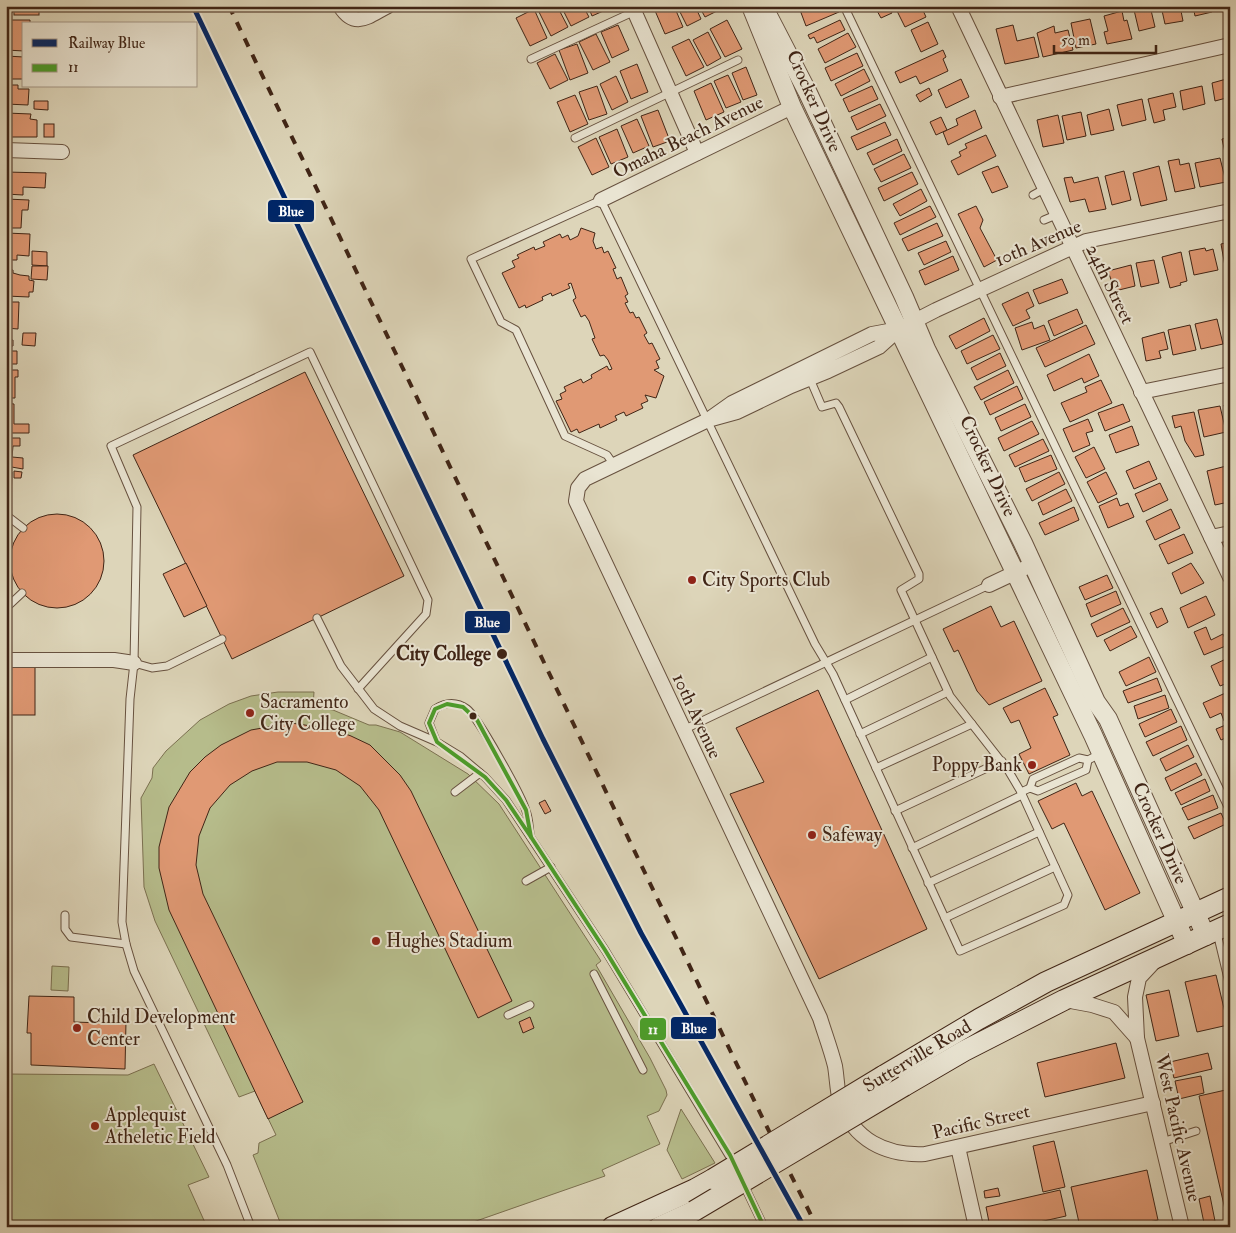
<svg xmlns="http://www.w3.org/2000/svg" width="1236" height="1233" font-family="'IM FELL Double Pica',serif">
	<rect width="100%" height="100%" fill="#ddd5b9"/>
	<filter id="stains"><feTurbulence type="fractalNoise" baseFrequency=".004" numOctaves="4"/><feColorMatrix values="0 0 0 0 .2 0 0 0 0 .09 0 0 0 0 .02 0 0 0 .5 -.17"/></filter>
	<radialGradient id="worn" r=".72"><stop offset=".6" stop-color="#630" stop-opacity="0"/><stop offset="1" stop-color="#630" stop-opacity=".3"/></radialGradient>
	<g fill="#b6bc8b" stroke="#7b7050">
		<polygon points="278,692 314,692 313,707 333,710 369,725 376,725 400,732 468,774 499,804 601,961 596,965 650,1058 666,1090 667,1095 659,1111 647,1116 660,1144 602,1170 605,1176 459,1227 282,1227 253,1155 258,1153 259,1143 276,1135 255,1091 239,1097 155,921 144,887 141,798 152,778 153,768 166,751 200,720 229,704 251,696"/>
		<polygon points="52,966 69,967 68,991 51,990"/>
		<polygon points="154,1064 209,1177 188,1185 207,1227 6,1227 6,1074 128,1075"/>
		<polygon points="681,1109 715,1163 682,1179 667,1150"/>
	</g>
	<g fill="#e09974" stroke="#402516">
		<rect x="14" y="6" width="25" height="9"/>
		<polygon points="546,6 557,6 568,27 551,36 538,10"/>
		<polygon points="561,6 583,6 589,17 571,26"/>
		<polygon points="588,6 610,6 610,8 592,16"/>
		<polygon points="653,6 674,6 683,27 665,34"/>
		<polygon points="677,6 695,6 701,19 687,26"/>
		<polygon points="699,6 719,6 721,9 705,17"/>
		<polygon points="808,6 836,6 839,12 806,26 800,10"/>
		<polygon points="882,6 889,6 892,13 881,18 876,9"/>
		<polygon points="902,6 921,6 926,17 905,27 896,9"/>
		<polygon points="1150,6 1155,27 1139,31 1134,10"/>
		<polygon points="1161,6 1180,6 1183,21 1165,24"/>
		<polygon points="1193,6 1210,6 1212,12 1195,16"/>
		<polygon points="534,9 547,38 530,46 516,18"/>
		<polygon points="1122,11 1124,21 1127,20 1132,39 1107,44 1104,32 1108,31 1104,16"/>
		<polygon points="1090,19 1096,44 1076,48 1071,23"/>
		<polygon points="11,20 30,20 30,24 24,24 24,51 6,50 7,38 11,39"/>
		<polygon points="727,20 742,49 725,57 710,29"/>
		<polygon points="840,20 845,30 817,43 814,37 810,39 808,35"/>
		<polygon points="928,22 938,44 921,52 911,30"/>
		<polygon points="618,25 629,50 612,58 601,32"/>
		<polygon points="1013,25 1017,41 1034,37 1039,57 1005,64 996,29"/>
		<polygon points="1054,26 1055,33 1068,30 1073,50 1043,57 1037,33"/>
		<polygon points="708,32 721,58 707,66 693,40"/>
		<polygon points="848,33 856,47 825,63 818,49"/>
		<polygon points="596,34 610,62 593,70 579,42"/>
		<polygon points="689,39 704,67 686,76 672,47"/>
		<polygon points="577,44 588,73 570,80 559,50"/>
		<polygon points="943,50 946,57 943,59 948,71 920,84 916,76 900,83 895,72"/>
		<polygon points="857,53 863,66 831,81 825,68"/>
		<polygon points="555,54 568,80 550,89 537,63"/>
		<polygon points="6,56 24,57 24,79 6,79"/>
		<polygon points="637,64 648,92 631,99 620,71"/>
		<polygon points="746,67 757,95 743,100 732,73"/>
		<polygon points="864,69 870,81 841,96 835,84"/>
		<polygon points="728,75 741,102 726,108 714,81"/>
		<polygon points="616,76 628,102 612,110 600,84"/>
		<polygon points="1230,78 1230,97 1215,101 1212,83"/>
		<polygon points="961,79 969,97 946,108 938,90"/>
		<polygon points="711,83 724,112 706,120 694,91"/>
		<polygon points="6,85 18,85 18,89 29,89 28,105 6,104"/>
		<polygon points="597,86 607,114 589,120 579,92"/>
		<polygon points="872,86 878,99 849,112 843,99"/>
		<polygon points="1202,86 1205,104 1183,110 1180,91"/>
		<polygon points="929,88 932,95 920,102 916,95"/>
		<polygon points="1173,93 1176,107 1163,110 1165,120 1154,123 1148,99"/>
		<polygon points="575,95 588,124 570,132 557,102"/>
		<polygon points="1142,99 1146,120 1122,126 1117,105"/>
		<polygon points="34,101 48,101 48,110 34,109"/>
		<polygon points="880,104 886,116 857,130 851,117"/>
		<polygon points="1109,109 1114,130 1091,135 1087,115"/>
		<polygon points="658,110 670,141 653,147 641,116"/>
		<polygon points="975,110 982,128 948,145 943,132 958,125 956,119"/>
		<polygon points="1081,112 1086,136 1067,140 1062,116"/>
		<polygon points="6,113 31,114 30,119 37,120 37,137 11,137 11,123 6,123"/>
		<polygon points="1058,115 1064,143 1043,147 1037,120"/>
		<polygon points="941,117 947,130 936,135 930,122"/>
		<polygon points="637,119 649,146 633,153 621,126"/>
		<polygon points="885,122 891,135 857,150 851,137"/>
		<rect x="44" y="124" width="10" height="13"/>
		<polygon points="617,129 628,157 611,164 599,137"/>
		<polygon points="986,135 996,156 958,175 951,161 961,156 959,152 967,148 965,144"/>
		<polygon points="1230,137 1230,175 1222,139"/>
		<polygon points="596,138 609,167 592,175 578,147"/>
		<polygon points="897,139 902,151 873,165 867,153"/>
		<polygon points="904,154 911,168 881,182 874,169"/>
		<polygon points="1220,158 1226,182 1200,187 1195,163"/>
		<polygon points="1179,159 1180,165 1189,163 1195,188 1175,192 1168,161"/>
		<polygon points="998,166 1008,187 992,193 982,172"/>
		<polygon points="1159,166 1167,200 1141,206 1133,173"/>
		<polygon points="1124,171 1131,200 1112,205 1105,176"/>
		<polygon points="6,172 46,173 45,188 23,187 23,195 6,194"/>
		<polygon points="912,172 918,184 884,201 878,188"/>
		<polygon points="1072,177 1074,183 1098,177 1106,209 1089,212 1085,199 1070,202 1064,178"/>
		<polygon points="921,189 927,201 900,216 893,204"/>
		<polygon points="6,199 29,200 28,210 22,210 21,228 6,228"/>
		<polygon points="930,206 936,217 900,235 894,223"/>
		<polygon points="976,206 983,220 980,228 997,260 984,267 958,214"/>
		<polygon points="937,223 943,236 908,251 902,239"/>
		<polygon points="581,228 595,233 593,241 596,249 602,247 604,253 608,251 616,268 613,269 617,279 621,277 628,294 625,296 628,302 625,303 630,313 633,312 636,318 639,317 647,333 644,335 649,344 652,343 660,359 656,361 659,368 654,370 664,376 656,398 645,395 648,401 641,404 643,408 626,416 624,412 615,416 617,420 600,428 599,424 579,433 577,429 571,432 556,401 562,399 560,394 566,391 564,387 581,379 583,383 592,378 591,375 607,366 609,370 612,369 608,360 604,355 600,356 592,339 595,338 589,321 585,315 581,317 573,300 576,298 571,283 568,284 570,288 552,296 551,293 542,297 543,300 526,308 525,305 519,308 502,273 515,267 512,261 519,258 517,255 534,247 535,250 545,246 543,242 560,234 562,238 568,235 570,240 578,236"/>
		<polygon points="6,233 30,234 29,256 17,255 17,260 6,260"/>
		<polygon points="946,241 951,252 924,265 918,253"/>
		<polygon points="1230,242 1230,271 1226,272 1221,244"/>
		<polygon points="1205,248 1206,251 1213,249 1218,270 1194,275 1189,251"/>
		<polygon points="32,251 47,252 47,266 32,265"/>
		<polygon points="1181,252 1187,281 1180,283 1181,285 1170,288 1162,257"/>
		<polygon points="953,256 959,270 925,285 919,271"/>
		<polygon points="1154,260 1159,283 1141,287 1136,263"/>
		<polygon points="1131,265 1135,286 1115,291 1108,271"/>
		<polygon points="32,266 48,266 47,280 31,279"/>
		<polygon points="6,269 13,270 13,273 20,275 29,276 29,280 34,281 33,292 29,292 29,297 6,296"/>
		<polygon points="1062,279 1068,293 1039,304 1033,290"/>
		<polygon points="1028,292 1034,306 1026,310 1030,318 1013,326 1002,304"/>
		<polygon points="6,302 19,302 18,329 6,328"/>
		<polygon points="1077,309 1083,323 1054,336 1048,321"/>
		<polygon points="1230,316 1230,338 1225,318"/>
		<polygon points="984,318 990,331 956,349 949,336"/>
		<polygon points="1217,319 1223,344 1201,349 1195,324"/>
		<polygon points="1032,322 1034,329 1044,325 1050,340 1022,350 1015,328"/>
		<polygon points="1086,325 1095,344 1045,367 1036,348"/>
		<polygon points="1190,325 1196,350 1173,355 1168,330"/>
		<polygon points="1164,332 1168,349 1159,351 1161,358 1146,361 1142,338"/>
		<polygon points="23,333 36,333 35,346 22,345"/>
		<polygon points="993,335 1000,349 967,364 961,351"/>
		<polygon points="6,340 13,340 13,346 9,346 9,351 17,351 17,364 6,364"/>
		<polygon points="1000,353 1006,366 977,380 971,368"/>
		<polygon points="1089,354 1099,376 1084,383 1082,378 1054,391 1047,375"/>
		<polygon points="6,370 18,370 18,377 15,377 15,398 6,398"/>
		<polygon points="1008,370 1014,383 981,400 974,387"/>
		<polygon points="305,372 404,576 232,659 133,455"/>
		<polygon points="1101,380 1112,403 1070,422 1061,403 1087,392 1085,387"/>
		<polygon points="1017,386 1023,399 990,415 984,402"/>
		<polygon points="6,403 14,404 14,424 29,424 29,433 6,433"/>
		<polygon points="1230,403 1230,429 1224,405"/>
		<polygon points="1025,404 1031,417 1001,431 995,418"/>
		<polygon points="1123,404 1130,421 1105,431 1098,413"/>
		<polygon points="1220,406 1226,432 1204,437 1198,410"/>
		<polygon points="1194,412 1204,455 1195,457 1185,441 1181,426 1175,428 1172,416"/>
		<polygon points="1088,419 1093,431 1086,433 1090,445 1073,452 1063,429"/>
		<polygon points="1032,421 1039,434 1004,451 998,438"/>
		<polygon points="1132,426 1139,445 1116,453 1109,435"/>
		<polygon points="6,438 20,438 20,446 13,446 12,457 23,458 23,469 6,466"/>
		<polygon points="1043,439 1049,451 1015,467 1009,455"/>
		<polygon points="1094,447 1105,469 1086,478 1075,457"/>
		<polygon points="1051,455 1057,469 1025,482 1019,468"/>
		<polygon points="1149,461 1157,479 1134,489 1126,471"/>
		<polygon points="1230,465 1229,502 1215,505 1207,471"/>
		<polygon points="14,471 22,472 21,478 14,478"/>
		<polygon points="6,472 12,472 11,500 6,500"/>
		<polygon points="1059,472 1065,484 1032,501 1026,489"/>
		<polygon points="1106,472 1117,494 1098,503 1087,482"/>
		<polygon points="1160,483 1168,500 1143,512 1135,494"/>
		<polygon points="1066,489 1072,501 1043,515 1038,503"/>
		<polygon points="1117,498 1120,506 1128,503 1134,517 1108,528 1099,506"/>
		<polygon points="1074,507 1079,520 1045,535 1039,523"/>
		<polygon points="1171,509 1180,528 1155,540 1146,521"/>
		<circle cx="57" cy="561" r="47"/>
		<polygon points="1184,534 1193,553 1168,564 1159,545"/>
		<polygon points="186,563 207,606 184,617 163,574"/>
		<polygon points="1191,563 1204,583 1181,594 1172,573"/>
		<polygon points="1107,575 1113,588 1085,600 1079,587"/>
		<polygon points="1116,591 1121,604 1091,617 1086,604"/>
		<polygon points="1206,596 1215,615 1188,628 1180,608"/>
		<polygon points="991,606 1001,627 1014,621 1042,681 989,705 977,691 958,650 954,652 943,629"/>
		<polygon points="1123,608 1130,622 1097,637 1091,624"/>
		<polygon points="1162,608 1168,622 1157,628 1150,613"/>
		<polygon points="1131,626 1137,637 1110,651 1104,640"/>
		<polygon points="1206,627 1211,640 1223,634 1228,645 1204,655 1194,632"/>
		<polygon points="1149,657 1156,672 1126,686 1119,672"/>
		<polygon points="1228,658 1230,682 1220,686 1211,666"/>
		<rect x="6" y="665" width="29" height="50"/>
		<polygon points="1157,678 1162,691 1128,703 1123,691"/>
		<polygon points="1045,688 1058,715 1053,717 1070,755 1029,774 1019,754 1031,748 1019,720 1011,723 1003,708"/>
		<polygon points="818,690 927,929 819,979 730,794 764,782 736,728"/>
		<polygon points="1230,691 1230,719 1224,721 1221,713 1210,718 1203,703"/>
		<polygon points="1165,695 1169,708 1138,719 1134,706"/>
		<polygon points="1171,709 1177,722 1145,737 1139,724"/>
		<polygon points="291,723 332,729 351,736 370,745 400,775 411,791 512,1001 478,1018 379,810 360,786 336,770 307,762 277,762 252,771 230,785 210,808 199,836 196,865 203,894 303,1102 268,1119 169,910 159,868 159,847 169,807 190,772 205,757 221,745 251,730"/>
		<polygon points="1228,724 1230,736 1221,740 1216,729"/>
		<polygon points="1181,726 1187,740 1153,756 1146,742"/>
		<polygon points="1188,745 1194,757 1166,771 1160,759"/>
		<polygon points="1196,763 1202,775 1171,791 1165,778"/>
		<polygon points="1205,779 1210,791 1181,805 1175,793"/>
		<polygon points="1076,783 1082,796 1092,791 1140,893 1105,910 1064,823 1052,829 1038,801"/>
		<polygon points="1213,795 1218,808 1188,820 1182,808"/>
		<polygon points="545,800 551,811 545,814 539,803"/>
		<polygon points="1221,813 1226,824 1194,839 1188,827"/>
		<polygon points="1216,975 1228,1025 1197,1032 1185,982"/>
		<polygon points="1169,990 1179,1036 1156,1041 1146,995"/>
		<polygon points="29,996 74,997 74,1022 103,1023 103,1018 126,1021 125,1069 31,1065 31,1033 27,1033"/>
		<polygon points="530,1017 534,1028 523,1033 519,1022"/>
		<polygon points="1116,1043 1125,1078 1045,1097 1037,1063"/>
		<polygon points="1208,1053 1212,1069 1174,1078 1170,1062"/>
		<polygon points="1201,1076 1204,1093 1179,1099 1175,1081"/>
		<polygon points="1230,1089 1230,1227 1229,1227 1199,1096"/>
		<polygon points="1054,1141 1065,1187 1043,1192 1033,1146"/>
		<polygon points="1147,1170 1158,1220 1128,1227 1080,1227 1071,1187"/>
		<polygon points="998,1188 1000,1196 985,1198 984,1191"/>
		<polygon points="1060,1190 1066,1216 1017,1227 990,1227 986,1207"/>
		<polygon points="1210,1196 1215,1221 1204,1223 1199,1199"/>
	</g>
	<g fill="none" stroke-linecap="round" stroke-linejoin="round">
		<defs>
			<g id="service">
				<polyline points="844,6 1230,811"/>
				<polyline points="531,59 646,6"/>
				<polyline points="575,138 738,60"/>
				<polyline points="1033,195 1044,189"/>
				<polyline points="1044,220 1056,215"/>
				<polyline points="614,465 607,455 565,436 516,330 501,322 471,259 601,200 815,644 833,674 960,951 1064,905 1068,895 1021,792 1008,770 950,696 901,590 919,579 919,574 839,407 836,403 822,407 810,379"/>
				<polyline points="6,515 23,528"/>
				<polyline points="6,608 22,593"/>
				<polyline points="317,618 341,666 374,709 400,726 437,742 460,756 485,777 506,800 605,950 734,1164"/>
				<polyline points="134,663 152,668 167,666 222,639"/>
				<polyline points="845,700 932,657"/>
				<polyline points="683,730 989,585"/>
				<polyline points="860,734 948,692"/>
				<path d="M 436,741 L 429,723 L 435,709 C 446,702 456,701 467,709 C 478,717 522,796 526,811 C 529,818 529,826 530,834"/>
				<polyline points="876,768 972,724"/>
				<polyline points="1030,788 1033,779 1079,758 1088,760 1102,753"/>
				<polyline points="455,792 480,773"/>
				<polyline points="1021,792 1030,788 1038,791 1086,770 1088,760"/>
				<polyline points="895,811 1002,761"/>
				<polyline points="912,848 1022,795"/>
				<polyline points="526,881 551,867"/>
				<polyline points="928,883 1039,832"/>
				<polyline points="65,915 65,929 71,937 126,944"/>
				<polyline points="945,918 1055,867"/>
				<polyline points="1217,933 1230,987"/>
				<polyline points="594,974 643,1070"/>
				<polyline points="508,1015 530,1005"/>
				<polyline points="1162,1142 1196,1131"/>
				<polyline points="743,1183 764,1227"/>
				<polyline points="251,1227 227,1165 134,971 126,944 122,922 130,699 134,663 137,507 111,446 310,352 428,600 426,614 358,689"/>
			</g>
			<g id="minor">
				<path d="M 340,6 C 355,30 368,16 388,6"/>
				<polyline points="632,6 697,153"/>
				<polyline points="958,6 1230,577"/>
				<polyline points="1000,97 1230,45"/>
				<polyline points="6,150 62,152"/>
				<polyline points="601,200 792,107"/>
				<polyline points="899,329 872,334 732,403 708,420 737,412 791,386 828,371 879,347 899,329 936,310 1086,241 1230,211"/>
				<polyline points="1141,392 1230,374"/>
				<path d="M 708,420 L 585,479 L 578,488 L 576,501 L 820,1018 C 825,1034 831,1050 835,1066 C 837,1078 837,1090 840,1101 C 853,1140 886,1156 925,1154 L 1153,1103"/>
				<polyline points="1211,537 1230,533"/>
				<polyline points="989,585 1025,568"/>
				<polyline points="6,660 114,660 134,663"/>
				<polyline points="1154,962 1139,978 1135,997 1137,1038 1182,1227"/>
				<polyline points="1065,1000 1092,1005 1114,1012 1137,1038"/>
				<polyline points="958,1147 976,1227"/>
			</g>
			<g id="tertiary">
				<polyline points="751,6 792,107 1093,735 1187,945"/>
				<polyline points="763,6 807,91 904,297 926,349 1023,543 1096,702 1108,719 1206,936"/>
			</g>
			<g id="secondary">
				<polyline points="883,1076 979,1019 1046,982 1230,897"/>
				<polyline points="904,1086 964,1051 1064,1000 1230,924"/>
				<polyline points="612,1227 695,1189 713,1179"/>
				<polyline points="659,1227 694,1211"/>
			</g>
		</defs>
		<use href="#service" stroke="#67513f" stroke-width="9"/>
		<use href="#minor" stroke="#67513f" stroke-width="16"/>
		<use href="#tertiary" stroke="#67513f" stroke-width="20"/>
		<use href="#secondary" stroke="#402516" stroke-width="22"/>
		<use href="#service" stroke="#e9e4d2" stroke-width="7"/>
		<use href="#minor" stroke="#e9e4d2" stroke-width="14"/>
		<use href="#tertiary" stroke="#e9e4d2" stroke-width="18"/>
		<use href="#secondary" stroke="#e9e4d2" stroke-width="20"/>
		<polyline stroke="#402516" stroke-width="4" stroke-dasharray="9 9" stroke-linecap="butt" points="229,6 764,1121 817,1227"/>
		<defs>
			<g id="secondary-bridge">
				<polyline points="713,1179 883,1076"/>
				<polyline points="694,1211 904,1086"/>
			</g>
		</defs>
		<use href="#secondary-bridge" stroke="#402516" stroke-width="22" stroke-linecap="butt"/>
		<use href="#secondary-bridge" stroke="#e9e4d2" stroke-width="20"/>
		<defs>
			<g id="bus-1">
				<polygon points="447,704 463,707 477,720 526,810 531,837 506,800 485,777 437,742 429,723 435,709"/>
				<polyline points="531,837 605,950 730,1155 764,1227"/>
			</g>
		</defs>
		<use href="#bus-1" stroke="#e9e4d2" stroke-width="8"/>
		<use href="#bus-1" stroke="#4c9d2a" stroke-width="4"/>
		<defs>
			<polyline id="rail-1" points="193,6 543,739 641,933 804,1227"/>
		</defs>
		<use href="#rail-1" stroke="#e9e4d2" stroke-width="9"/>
		<use href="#rail-1" stroke="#002666" stroke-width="5"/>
	</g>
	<g fill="#8f2418" stroke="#e9e4d2" stroke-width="2">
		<circle cx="692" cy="580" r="5"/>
		<circle cx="250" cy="713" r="5"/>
		<circle cx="1032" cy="765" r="5"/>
		<circle cx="812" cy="835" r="5"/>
		<circle cx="376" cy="941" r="5"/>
		<circle cx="77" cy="1028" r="5"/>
		<circle cx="95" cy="1126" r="5"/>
	</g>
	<g fill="#402516" stroke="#e9e4d2" stroke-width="2">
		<circle cx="502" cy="654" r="6"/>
		<circle cx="473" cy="716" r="4.5"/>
	</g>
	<g text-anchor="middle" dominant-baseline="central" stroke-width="4" stroke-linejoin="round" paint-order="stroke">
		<g font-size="19" fill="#402516" stroke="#e9e4d2">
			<text transform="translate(814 101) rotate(66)">Crocker Drive</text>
			<text transform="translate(688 137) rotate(-26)">Omaha Beach Avenue</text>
			<text transform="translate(1038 243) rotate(-23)">10th Avenue</text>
			<text transform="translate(1110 284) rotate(64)">24th Street</text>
			<text transform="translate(988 466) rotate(65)">Crocker Drive</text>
			<text transform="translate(697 716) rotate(65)">10th Avenue</text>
			<text transform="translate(1160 833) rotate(66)">Crocker Drive</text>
			<text transform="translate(917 1056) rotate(-31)">Sutterville Road</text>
			<text transform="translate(981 1122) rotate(-13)">Pacific Street</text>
			<text transform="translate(1178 1128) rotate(77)">West Pacific Avenue</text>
		</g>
		<g font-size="19" fill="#402516" stroke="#e9e4d2" text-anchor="start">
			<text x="702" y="580">City Sports Club</text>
			<text x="260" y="702">Sacramento<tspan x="260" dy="22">City College</tspan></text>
			<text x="1022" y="765" text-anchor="end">Poppy Bank</text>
			<text x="822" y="835">Safeway</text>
			<text x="386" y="941">Hughes Stadium</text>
			<text x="87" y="1017">Child Development<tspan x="87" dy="22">Center</tspan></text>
			<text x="105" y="1115">Applequist<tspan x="105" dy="22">Atheletic Field</tspan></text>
		</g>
		<g font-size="19" font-weight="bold" fill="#402516" stroke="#e9e4d2" text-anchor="end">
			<text x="491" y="654">City College</text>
		</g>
	</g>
	<g stroke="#e9e4d2" stroke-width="2">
		<rect x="267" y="199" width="48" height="24" rx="5" fill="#002666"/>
		<rect x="464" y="610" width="47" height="24" rx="5" fill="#002666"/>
		<rect x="670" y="1016" width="47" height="24" rx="5" fill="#002666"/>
		<rect x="639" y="1017" width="28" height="24" rx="5" fill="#4c9d2a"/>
	</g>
	<g font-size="14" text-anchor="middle" font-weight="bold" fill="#fff">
		<text x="291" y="216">Blue</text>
		<text x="487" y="627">Blue</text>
		<text x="694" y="1033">Blue</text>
		<text x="653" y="1034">11</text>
	</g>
	<rect width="1236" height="1233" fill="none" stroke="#ddd5b9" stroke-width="25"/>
	<rect x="8" y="8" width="1221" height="1218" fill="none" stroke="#402516" stroke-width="2.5"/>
	<rect x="12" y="12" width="1211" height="1208" fill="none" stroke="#402516"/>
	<rect x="22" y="22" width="175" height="65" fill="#e9e4d2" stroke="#a59887"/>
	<rect x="32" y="39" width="25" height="8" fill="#002666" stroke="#a59887"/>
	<text x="68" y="48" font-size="15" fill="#402516">Railway Blue</text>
	<rect x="32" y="64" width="25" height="8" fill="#4c9d2a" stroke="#a59887"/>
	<text x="68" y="72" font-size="15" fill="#402516">11</text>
	<path d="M1054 45v8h102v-8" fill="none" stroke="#402516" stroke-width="2.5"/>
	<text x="1061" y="45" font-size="15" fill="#402516" stroke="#e9e4d2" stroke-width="4" paint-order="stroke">50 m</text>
	<rect width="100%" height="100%" filter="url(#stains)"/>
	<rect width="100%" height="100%" fill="url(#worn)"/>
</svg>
